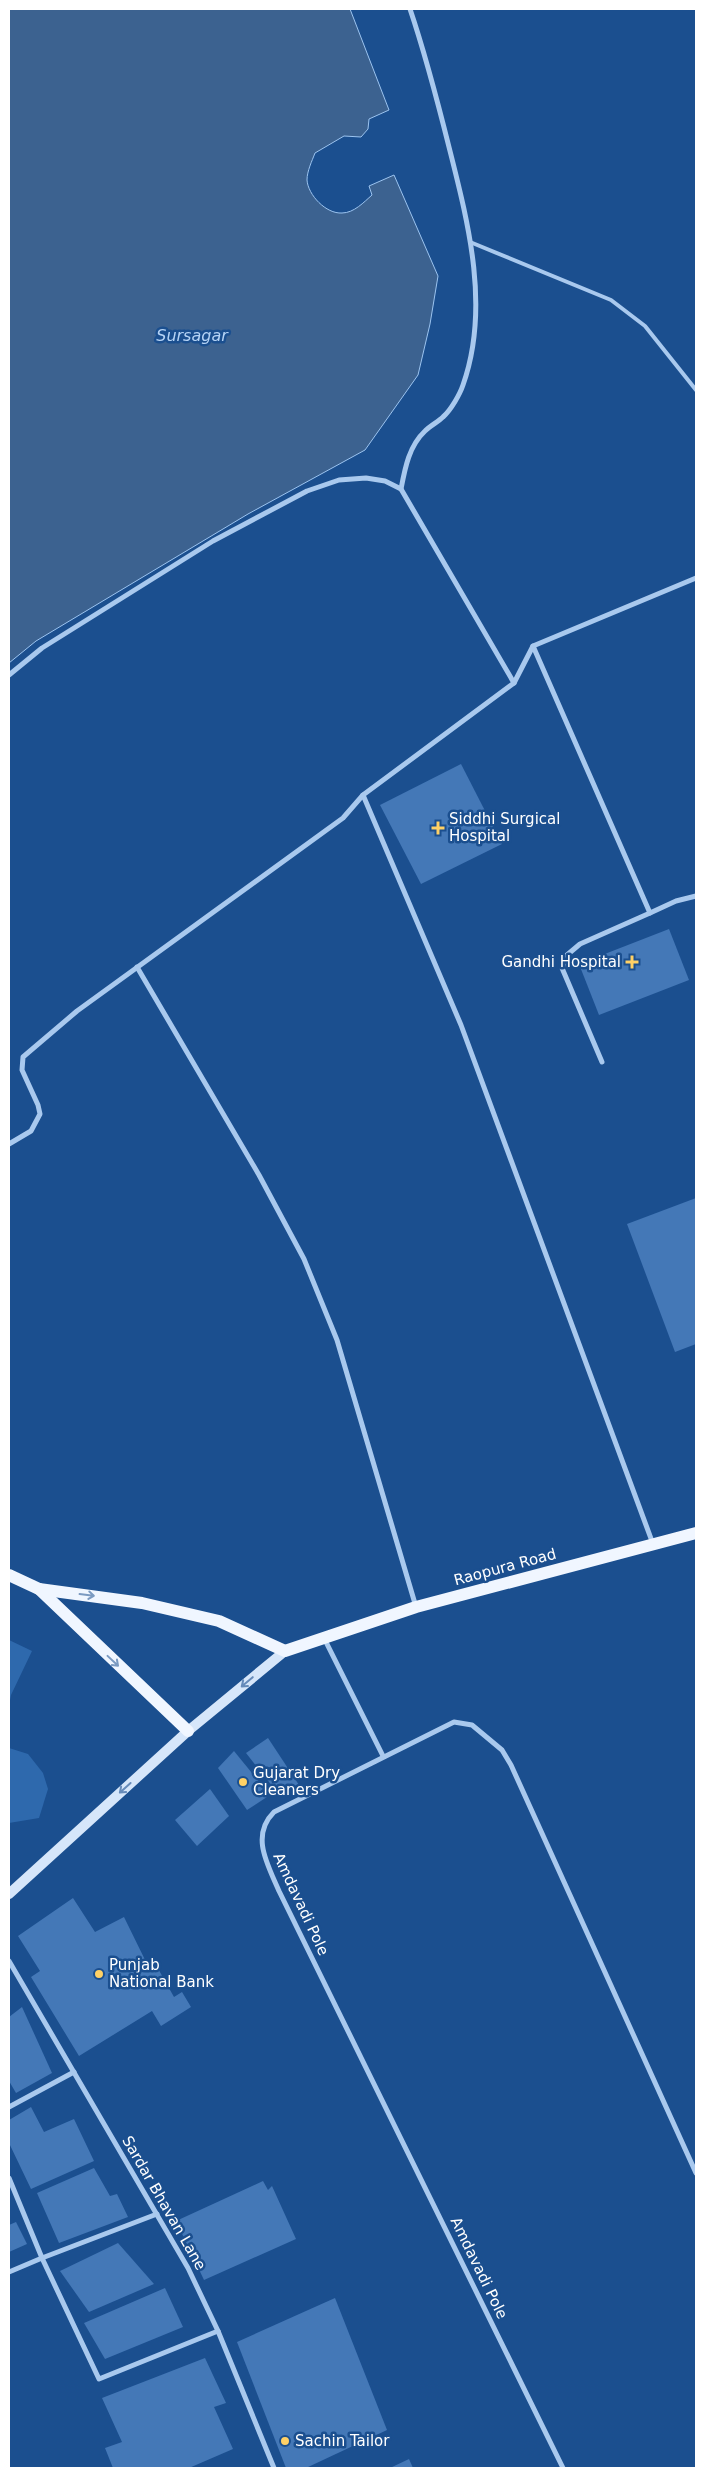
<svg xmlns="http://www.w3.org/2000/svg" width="705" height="2477" font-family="'DejaVu Sans',sans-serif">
	<rect width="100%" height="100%" fill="#1b4f8f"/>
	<g fill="#2e69ad">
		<polygon points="9,1640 32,1651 11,1695 9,1705"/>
		<polygon points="9,1748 28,1754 43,1773 48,1789 39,1818 9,1823"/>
	</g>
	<path fill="#3c6290" stroke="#9cc4f0" d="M 9,9 L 350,9 L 389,110 L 369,119 L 368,129 L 361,137 L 344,136 L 315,153 C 312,161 307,171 307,180 C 308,195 326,214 342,213 C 354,213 364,202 372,195 L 369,186 L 394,175 L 438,276 L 430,324 L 418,375 L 365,450 L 248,514 L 36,641 L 9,663 Z"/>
	<g fill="#4478b7">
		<polygon points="461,764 502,844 421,884 380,805"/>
		<polygon points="669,929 689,980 599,1015 579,964"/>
		<polygon points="696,1198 696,1344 675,1352 627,1224"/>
		<polygon points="268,1738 299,1785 280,1796 246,1753"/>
		<polygon points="234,1751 270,1795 247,1810 218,1768"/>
		<polygon points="210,1789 229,1816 197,1846 175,1820"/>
		<polygon points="73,1898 95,1932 124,1917 149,1968 156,1965 174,1997 182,1992 191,2007 161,2026 152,2011 79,2056 31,1977 40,1971 18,1936"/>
		<polygon points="22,2007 52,2073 16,2093 9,2081 9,2017"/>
		<polygon points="31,2107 44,2132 74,2119 94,2161 31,2189 9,2143 9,2120"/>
		<polygon points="94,2168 110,2196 117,2194 128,2217 59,2243 37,2193"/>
		<polygon points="263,2181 268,2190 272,2186 296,2239 204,2280 176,2221"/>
		<polygon points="16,2222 27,2244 9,2252 9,2225"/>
		<polygon points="118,2243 154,2284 89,2312 60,2271"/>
		<polygon points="165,2288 183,2327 105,2359 84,2323"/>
		<polygon points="335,2298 387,2430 306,2468 286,2468 237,2342"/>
		<polygon points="205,2358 226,2403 214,2407 233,2449 189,2468 113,2468 105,2448 122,2442 102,2398"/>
		<polygon points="409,2459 413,2468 390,2468"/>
	</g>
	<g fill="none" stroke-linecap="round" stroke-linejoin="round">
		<polyline stroke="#a9c9ee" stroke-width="4" points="470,242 611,300 645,326 696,390"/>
		<g stroke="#a9c9ee" stroke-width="5">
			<path d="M 410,9 C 426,56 438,103 450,151 C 469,226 490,309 463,385 C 460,394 451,410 443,417 C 438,422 431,425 425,431 C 409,446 405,468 401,489 L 514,683"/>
			<polyline points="533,646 650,913 676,901 696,896"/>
			<polyline points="9,675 42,648 213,541 307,491 339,480 366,478 385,481 401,489"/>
			<polyline points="363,795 461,1025 653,1544"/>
			<polyline points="137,967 259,1175 304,1259 337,1340 416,1607"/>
			<polyline points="602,1062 562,968 567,955 580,944 650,913"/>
			<polyline points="9,1144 31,1131 40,1114 38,1105 22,1070 23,1057 77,1011 343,818 363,795 514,683 533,646 696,578"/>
			<polyline points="324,1638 383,1756"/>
			<polyline points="9,1961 188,2268 218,2331 274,2468"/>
			<polyline points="9,2107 74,2072"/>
			<polyline points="9,2178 42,2258 157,2214"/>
			<polyline points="9,2272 42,2258 99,2379 218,2331"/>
			<path d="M 563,2468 L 279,1891 C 268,1865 250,1836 274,1812 L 454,1722 L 472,1725 L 502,1750 L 511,1765 L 696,2173"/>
		</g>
		<polyline stroke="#d6e6fa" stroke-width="10" points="9,1894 188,1731 285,1651"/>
		<g stroke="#f0f6ff" stroke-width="12">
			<polyline points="9,1575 39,1589 188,1731"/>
			<polyline points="39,1589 142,1603 219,1621 285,1651 416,1607 696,1533"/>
		</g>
	</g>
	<defs><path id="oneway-shaft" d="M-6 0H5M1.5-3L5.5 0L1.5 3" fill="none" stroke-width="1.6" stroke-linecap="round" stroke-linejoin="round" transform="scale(1.25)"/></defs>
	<g stroke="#7b9ac1">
		<use href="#oneway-shaft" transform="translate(87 1595) rotate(7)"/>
		<use href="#oneway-shaft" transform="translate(113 1661) rotate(43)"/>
	</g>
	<g stroke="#668bba">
		<use href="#oneway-shaft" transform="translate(247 1682) rotate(140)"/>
		<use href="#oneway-shaft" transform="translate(125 1788) rotate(138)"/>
	</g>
	<g fill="#ffd166" stroke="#1b4f8f" stroke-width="2">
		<path d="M435.5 820.5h5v5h5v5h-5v5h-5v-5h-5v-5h5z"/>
		<path d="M629.5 954.5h5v5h5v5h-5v5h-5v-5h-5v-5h5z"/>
		<circle cx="243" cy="1782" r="5"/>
		<circle cx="99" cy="1974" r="5"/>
		<circle cx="285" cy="2441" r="5"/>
	</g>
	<g text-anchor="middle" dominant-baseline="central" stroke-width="5" stroke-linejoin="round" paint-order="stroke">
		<g font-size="15" fill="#fff" stroke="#1b4f8f" text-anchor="start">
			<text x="449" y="819">Siddhi Surgical<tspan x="449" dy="17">Hospital</tspan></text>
			<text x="621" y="962" text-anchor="end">Gandhi Hospital</text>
			<text x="253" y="1773">Gujarat Dry<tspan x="253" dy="17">Cleaners</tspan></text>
			<text x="109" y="1965">Punjab<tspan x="109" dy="17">National Bank</tspan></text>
			<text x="295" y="2441">Sachin Tailor</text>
		</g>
		<g font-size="15" fill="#fff" stroke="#1b4f8f">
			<text transform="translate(505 1567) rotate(-15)">Raopura Road</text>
			<text transform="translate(301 1904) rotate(65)">Amdavadi Pole</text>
			<text transform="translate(164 2203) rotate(60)">Sardar Bhavan Lane</text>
			<text transform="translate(479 2268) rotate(64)">Amdavadi Pole</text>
		</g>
		<g font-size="16" font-style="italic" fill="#b5d3f5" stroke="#1b4f8f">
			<text x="192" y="335">Sursagar</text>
		</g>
	</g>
	<rect width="705" height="2477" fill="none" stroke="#ffffff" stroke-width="20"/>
</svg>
